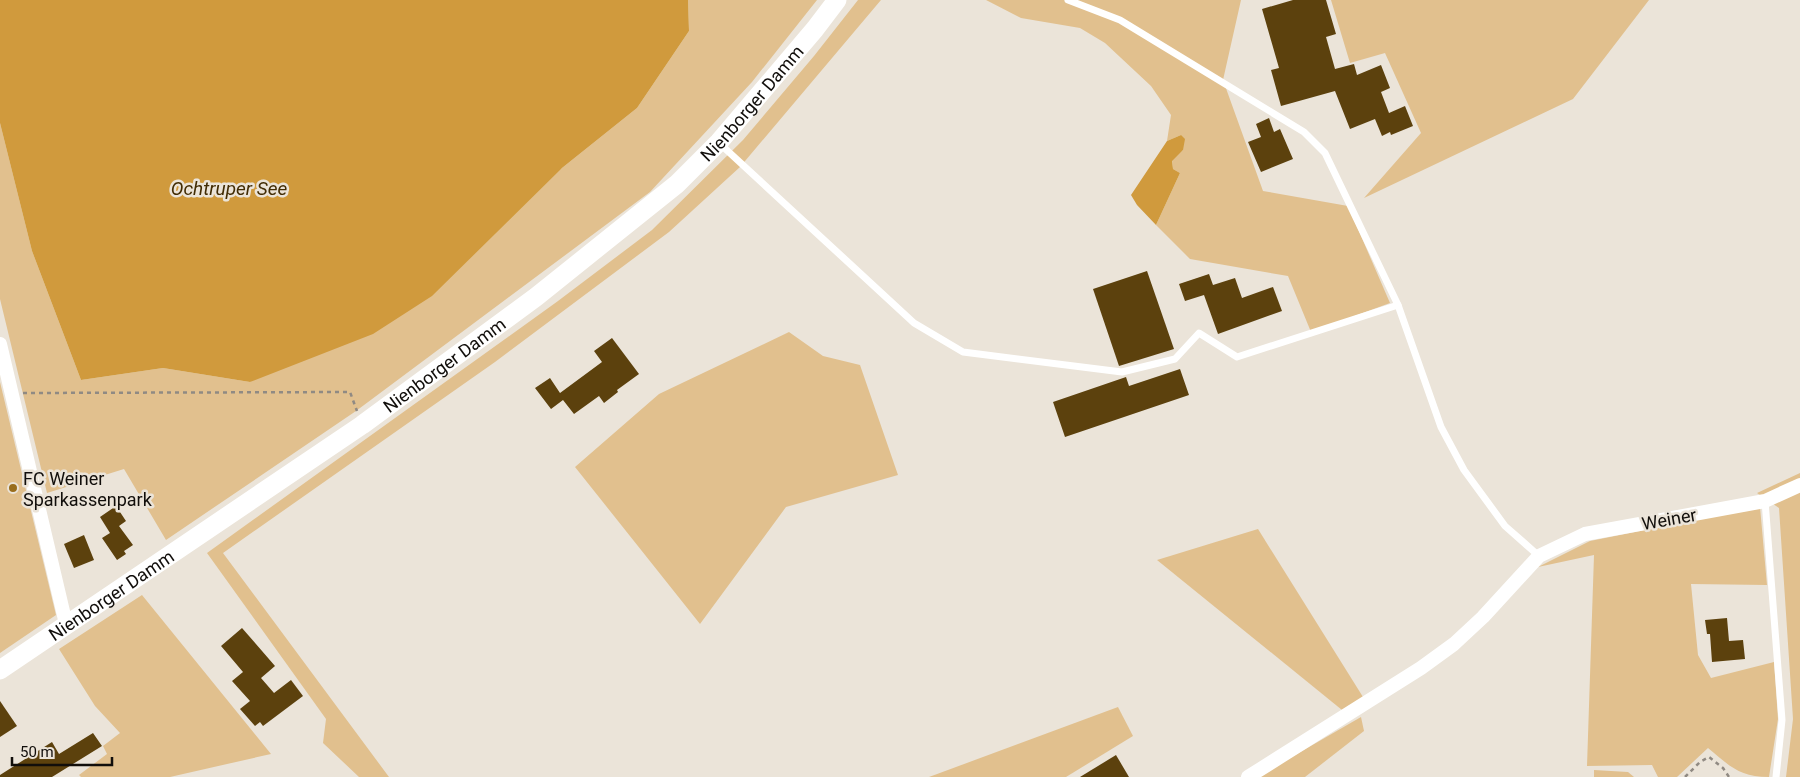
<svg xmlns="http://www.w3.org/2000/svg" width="1800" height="777" font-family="Roboto,sans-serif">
	<rect width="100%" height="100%" fill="#ebe4d9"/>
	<g fill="#e1c08e">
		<polygon points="688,0 817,0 752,82 650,192 356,411 166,540 124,469 47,493 0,299 0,123 32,251 81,380 163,368 250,382 562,168 637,108 689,31"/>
		<polygon points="858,0 881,0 740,167 669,232 495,362 223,553 389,777 359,777 323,743 326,719 207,553 558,301 652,230 743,140 814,56"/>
		<polygon points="986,0 1241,0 1223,80 1263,191 1348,206 1390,303 1311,332 1288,276 1190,259 1156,225 1180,173 1173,169 1172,160 1183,150 1181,135 1167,141 1171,115 1151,86 1105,43 1080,28 1021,18"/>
		<polygon points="1331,0 1649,0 1573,99 1364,198 1421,133 1385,53 1350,63"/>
		<polygon points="789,332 823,356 860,365 898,475 786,507 700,624 575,467 659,394"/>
		<polygon points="0,382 56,615 0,653"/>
		<polygon points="1800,473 1800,777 1786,777 1793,719 1779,508 1757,493"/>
		<path d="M 1760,507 L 1767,585 L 1691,584 L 1698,655 L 1711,678 L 1774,662 L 1778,719 L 1769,777 C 1739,777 1730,766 1708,748 L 1677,777 L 1658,777 L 1652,765 L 1587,766 L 1594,555 L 1538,567 L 1590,541 Z"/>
		<polygon points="1258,529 1363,697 1342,710 1157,560"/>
		<polygon points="142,595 271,754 170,777 81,777 79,775 107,754 103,746 120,733 95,706 59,649"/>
		<polygon points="1118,707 1133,736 1066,777 929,777"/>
		<polygon points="1361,717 1364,731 1305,777 1257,777"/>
		<polygon points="1594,770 1628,772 1634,777 1594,777"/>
	</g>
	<g fill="#d09a3d">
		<polygon points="0,0 688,0 689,31 637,108 562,168 432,296 373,334 250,382 163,368 81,380 32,251 0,123"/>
		<polygon points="1181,135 1185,139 1183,150 1172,161 1173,169 1180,173 1156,225 1137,205 1131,195 1167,141"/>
	</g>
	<g fill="#5c410d">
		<polygon points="1293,0 1326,0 1336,34 1326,37 1335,69 1354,64 1357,75 1381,65 1390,88 1381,92 1389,113 1405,106 1413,126 1391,135 1390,132 1382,136 1375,119 1350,129 1335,91 1281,106 1271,70 1279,68 1262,9"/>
		<polygon points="1269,118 1274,132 1280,129 1293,159 1261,172 1248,142 1261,137 1256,124"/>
		<polygon points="1147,271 1174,349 1119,366 1093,289"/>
		<polygon points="1209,274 1213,285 1235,278 1242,298 1273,287 1282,311 1218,334 1204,295 1185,301 1179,284"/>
		<polygon points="612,338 639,374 617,390 618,392 604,403 599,396 574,414 563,400 551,409 535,388 550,378 560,393 602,362 594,351"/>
		<polygon points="1180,369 1189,395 1065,437 1053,402 1126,377 1129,386"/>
		<polygon points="116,506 126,521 119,526 133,545 124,551 126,554 117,560 102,538 110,533 100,517"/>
		<polygon points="84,535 94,560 74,568 64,544"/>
		<polygon points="1727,618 1729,641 1743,640 1745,659 1712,662 1710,634 1707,634 1705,620"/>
		<polygon points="242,628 275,666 261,678 274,693 291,680 303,696 263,726 260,722 255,726 240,709 250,701 232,681 243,672 221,646"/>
		<polygon points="0,701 17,726 0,737"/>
		<polygon points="93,733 102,746 52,777 0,777 0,775 52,742 59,754"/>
		<polygon points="1116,755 1129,777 1080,777"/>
	</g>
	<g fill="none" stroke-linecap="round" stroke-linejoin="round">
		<g stroke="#908a83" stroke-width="2.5" stroke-dasharray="4 4" stroke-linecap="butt">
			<polyline points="23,393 350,392 357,411"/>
			<polyline points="1685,777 1700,762 1709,757 1723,768 1729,777"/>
		</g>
		<g stroke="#fff" stroke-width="7">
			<polyline points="1068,0 1120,20 1304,132 1325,153 1398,305 1441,427 1464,470 1505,526 1539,556"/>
			<polyline points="719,143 914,323 963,352 1122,372 1175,359 1199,333 1237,357 1398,305"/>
			<polyline points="1765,501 1782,720 1776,777"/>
		</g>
		<g stroke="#fff" stroke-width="14">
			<polyline points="0,344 66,624"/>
			<polyline points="1248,777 1421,668 1454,644 1483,617 1539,556 1585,534 1765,501 1800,485"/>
		</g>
		<path stroke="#fff" stroke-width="19" id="s1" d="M 0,670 L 362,425 L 536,297 L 677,184 L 719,142 L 815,29 L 837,0"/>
	</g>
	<circle fill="#996d1c" stroke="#ebe4d9" stroke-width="2" cx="13" cy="488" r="5"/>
	<g text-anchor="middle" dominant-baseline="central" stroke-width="5" stroke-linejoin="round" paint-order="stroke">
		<g font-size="18" fill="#110e0b" stroke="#ebe4d9">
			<text stroke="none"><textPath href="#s1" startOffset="944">Nienborger Damm</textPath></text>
			<text stroke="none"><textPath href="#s1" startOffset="539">Nienborger Damm</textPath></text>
			<text transform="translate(1669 519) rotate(-10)">Weiner</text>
			<text stroke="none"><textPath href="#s1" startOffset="134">Nienborger Damm</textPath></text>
		</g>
		<g font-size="18" fill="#110e0b" stroke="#ebe4d9" text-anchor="start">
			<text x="23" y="478">FC Weiner<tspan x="23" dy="21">Sparkassenpark</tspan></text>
		</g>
		<g font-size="19" font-style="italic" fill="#422c04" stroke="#ebe4d9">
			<text x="229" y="188">Ochtruper See</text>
		</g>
	</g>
	<path d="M12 757v8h100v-8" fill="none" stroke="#110e0b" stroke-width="2.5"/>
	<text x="20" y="757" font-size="15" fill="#110e0b" stroke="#ebe4d9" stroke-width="4" paint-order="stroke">50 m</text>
</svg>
